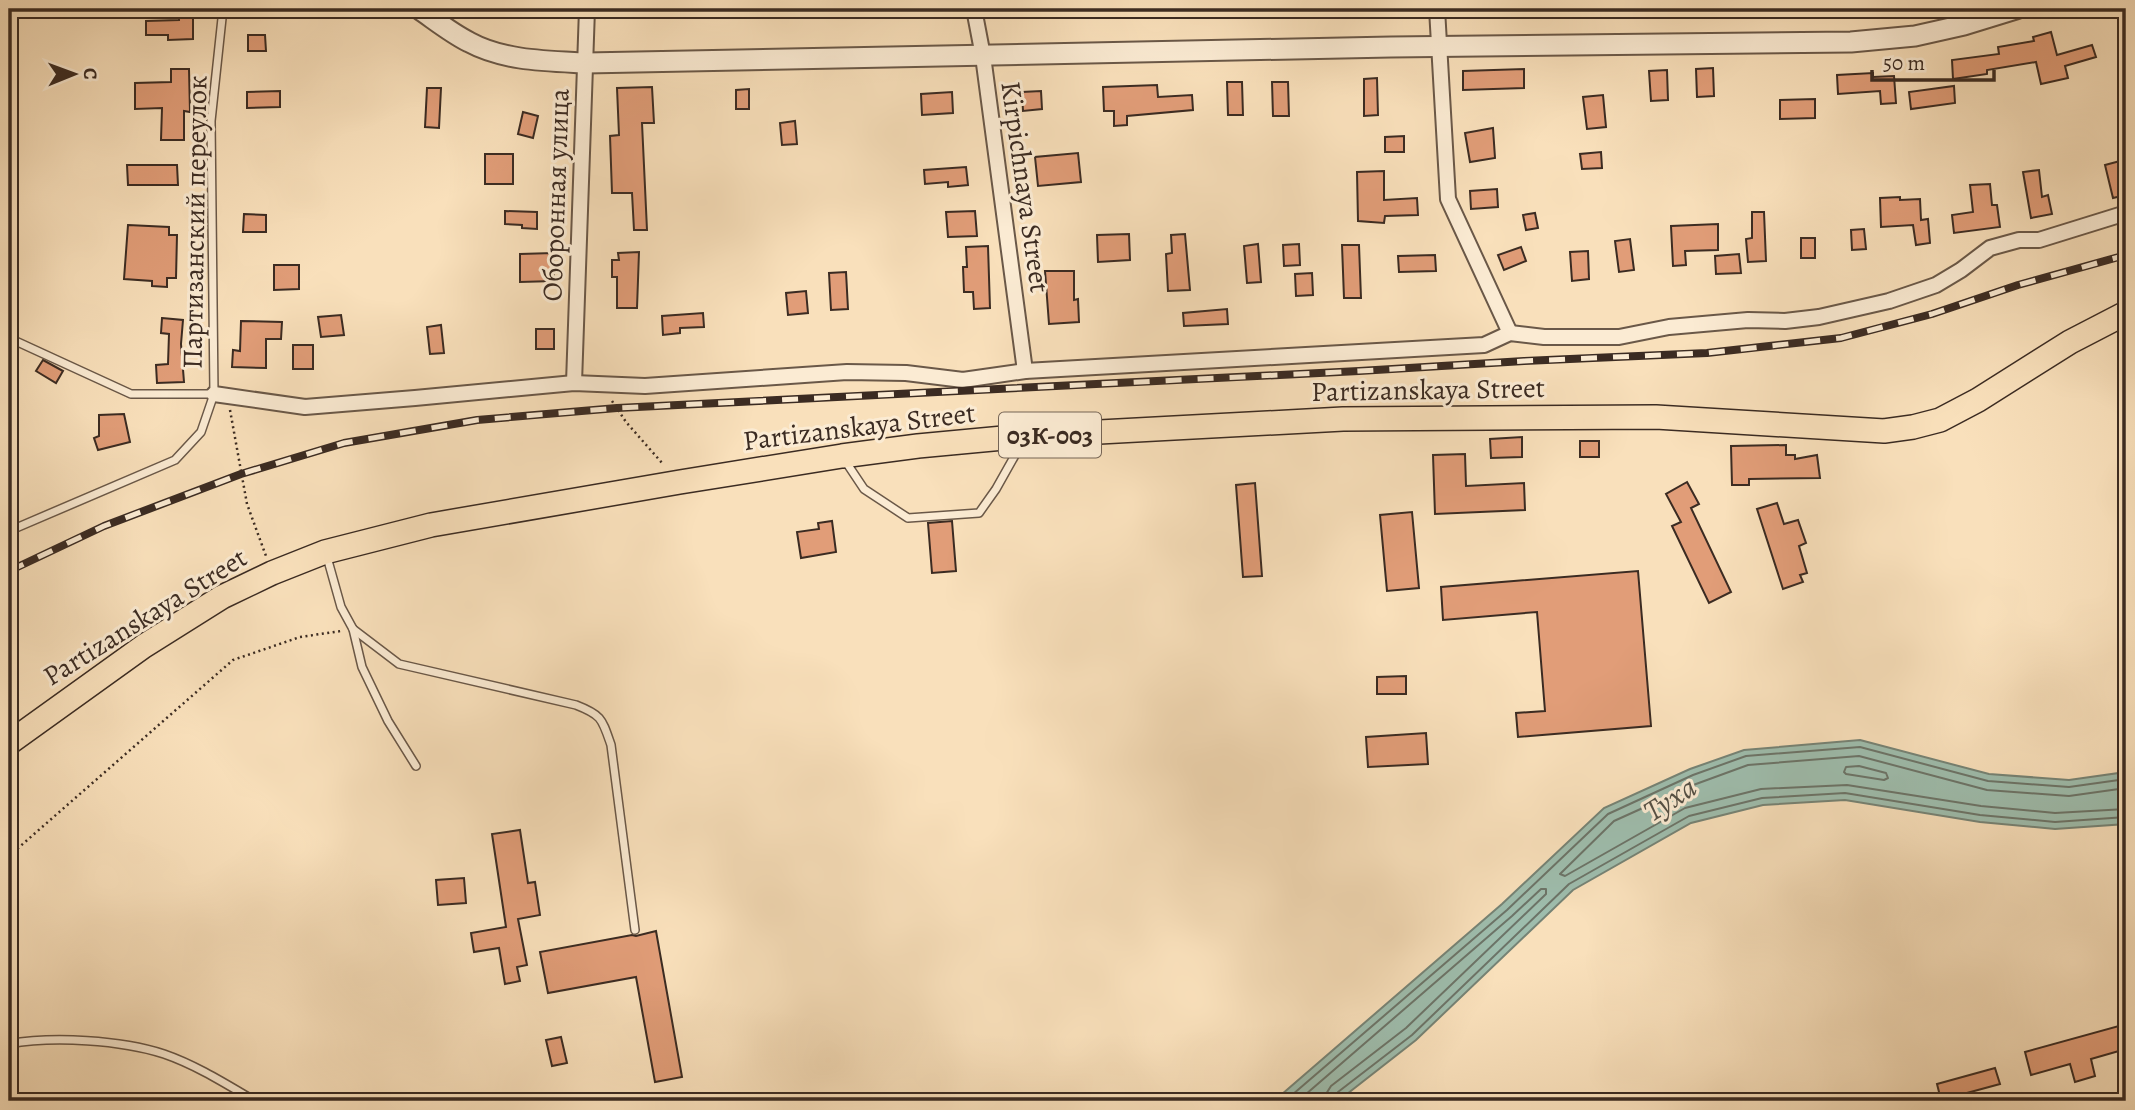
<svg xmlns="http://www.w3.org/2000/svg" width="2135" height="1110" font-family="Alegreya,serif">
	<rect width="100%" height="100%" fill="#f9e0bb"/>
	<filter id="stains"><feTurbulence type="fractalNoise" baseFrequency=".00286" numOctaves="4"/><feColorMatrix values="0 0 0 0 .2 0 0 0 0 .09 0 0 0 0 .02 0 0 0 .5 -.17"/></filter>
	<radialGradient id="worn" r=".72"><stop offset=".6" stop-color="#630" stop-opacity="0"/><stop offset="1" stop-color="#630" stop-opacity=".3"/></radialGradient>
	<polygon fill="#9ebdad" stroke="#768375" stroke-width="2" points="1860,740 1989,774 2069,780 2126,772 2126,824 2055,829 1980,822 1845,800 1763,805 1691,823 1573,890 1416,1040 1338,1101 1274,1101 1502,904 1604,808 1690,769 1744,750"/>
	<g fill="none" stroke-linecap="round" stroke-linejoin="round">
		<g stroke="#6c7468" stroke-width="2">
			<polygon points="1859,766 1886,773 1888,778 1884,780 1846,774 1844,772 1846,767"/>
			<polyline points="2126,788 2069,796 1987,790 1859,756 1748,765 1696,784 1614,821 1560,874 1565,876 1685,808 1761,789 1847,785 1981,806 2055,813 2126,809"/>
			<polyline points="1285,1101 1507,910 1608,814 1693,775 1746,756 1860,747 1988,781 2069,787 2126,779"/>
			<polyline points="1298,1101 1512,916 1541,889 1546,889 1546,894 1406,1028 1331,1086 1326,1094 1325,1101"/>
			<polyline points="1334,1101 1338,1092 1412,1035 1569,884 1689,816 1762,798 1845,793 1980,815 2055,822 2126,817"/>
		</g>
	</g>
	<g fill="#e19d78" stroke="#3b2b22" stroke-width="2">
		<polygon points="179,9 193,9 193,39 168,40 168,35 146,35 146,21 179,20"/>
		<polygon points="2051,32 2057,55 2092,45 2096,57 2065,66 2068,78 2041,84 2036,62 1987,70 1987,74 1953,79 1952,60 1999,54 1998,47 2034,41 2033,37"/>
		<polygon points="248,35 265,35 266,51 248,51"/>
		<polygon points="1713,68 1714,96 1697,97 1696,69"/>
		<polygon points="171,69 189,69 190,112 184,111 184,140 161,140 162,108 135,109 135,83 171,82"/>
		<polygon points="1524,69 1524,88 1463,90 1463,71"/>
		<polygon points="1667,70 1668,100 1651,101 1649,71"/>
		<polygon points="1873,73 1873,77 1894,76 1896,103 1881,104 1880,91 1838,94 1837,75"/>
		<polygon points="1377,78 1378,115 1364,116 1364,79"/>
		<polygon points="1227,82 1242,82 1243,115 1228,115"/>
		<polygon points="1272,82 1288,82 1289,116 1273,116"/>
		<polygon points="1157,85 1158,97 1192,95 1193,110 1127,116 1127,125 1114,126 1114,111 1104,111 1103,87"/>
		<polygon points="1954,86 1955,103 1911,109 1909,92"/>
		<polygon points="652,87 654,123 642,123 647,230 634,230 632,193 612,193 610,136 619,135 617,88"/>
		<polygon points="427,88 441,88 439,128 425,127"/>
		<polygon points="749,89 749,109 736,109 736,90"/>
		<polygon points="280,91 280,107 247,108 247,92"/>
		<polygon points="1041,91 1042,109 1023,111 1022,92"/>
		<polygon points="952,92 953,113 922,115 921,94"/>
		<polygon points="1603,95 1606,127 1587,129 1583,97"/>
		<polygon points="1815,99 1815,118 1780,119 1780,100"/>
		<polygon points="523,112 538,116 533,138 518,134"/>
		<polygon points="795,121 797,144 782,145 780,123"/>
		<polygon points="1493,128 1495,158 1470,162 1465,133"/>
		<polygon points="1404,136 1404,152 1385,152 1385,137"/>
		<polygon points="1601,152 1602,168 1582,169 1580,154"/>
		<polygon points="1078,153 1081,182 1038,186 1035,157"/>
		<rect x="485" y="154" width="28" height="30"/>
		<polygon points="2120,161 2126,185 2126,195 2113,198 2105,165"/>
		<polygon points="127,165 177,165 178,185 128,185"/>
		<polygon points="966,167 968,185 948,187 948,182 925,184 924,170"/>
		<polygon points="2039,170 2042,197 2048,195 2052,214 2031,218 2023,172"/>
		<polygon points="1384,171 1384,200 1417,198 1418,215 1385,216 1384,223 1358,221 1357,172"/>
		<polygon points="1990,184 1992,205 1997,205 2000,227 1954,233 1952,215 1973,212 1970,185"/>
		<polygon points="1497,189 1498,207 1471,209 1470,191"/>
		<polygon points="1900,197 1900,200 1920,199 1921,220 1928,219 1930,243 1916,245 1913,225 1881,227 1880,198"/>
		<polygon points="505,211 537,212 537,229 522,228 522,225 505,224"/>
		<polygon points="975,211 977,236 948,237 946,212"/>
		<polygon points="1752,212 1764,212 1766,261 1748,262 1746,239 1752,238"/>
		<polygon points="1535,213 1538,228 1526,230 1523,215"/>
		<polygon points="244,214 266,215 266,232 243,232"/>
		<polygon points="1718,224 1718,250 1685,251 1686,265 1673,266 1671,226"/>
		<polygon points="128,225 169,227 169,235 177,235 176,278 167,278 167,287 152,286 152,281 124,279"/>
		<polygon points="1864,229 1866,249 1852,250 1851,230"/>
		<polygon points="1129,234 1130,260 1098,262 1097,235"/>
		<polygon points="1185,234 1190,290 1168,291 1166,254 1172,253 1171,235"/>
		<rect x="1801" y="238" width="14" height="20"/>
		<polygon points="1630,239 1634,270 1619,272 1615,241"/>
		<polygon points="1258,244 1261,282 1247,283 1244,246"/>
		<polygon points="1299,244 1300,265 1284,266 1283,245"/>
		<polygon points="1342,245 1359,245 1361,298 1344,298"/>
		<polygon points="988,246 990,308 974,309 973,292 964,292 963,267 967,267 966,247"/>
		<polygon points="1521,247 1526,261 1504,270 1498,255"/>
		<polygon points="1588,251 1589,279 1572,281 1570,252"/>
		<polygon points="639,252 637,308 617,308 617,277 612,277 612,260 619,260 618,253"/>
		<polygon points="553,253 554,281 520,282 520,254"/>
		<polygon points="1739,254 1741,273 1716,274 1715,256"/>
		<polygon points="1435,255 1436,271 1399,272 1398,256"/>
		<polygon points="274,265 299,265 299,289 274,290"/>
		<polygon points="1045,271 1074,271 1074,300 1078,299 1079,322 1049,324"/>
		<polygon points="846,272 848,309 831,310 829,273"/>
		<polygon points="1312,273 1313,295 1296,296 1295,274"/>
		<polygon points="806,291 808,313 788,315 786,293"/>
		<polygon points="1227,309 1228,324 1184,326 1183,313"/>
		<polygon points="703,313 704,327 680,328 680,333 663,335 662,316"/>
		<polygon points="341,315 344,335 321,337 318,317"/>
		<polygon points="162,318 183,320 181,344 184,382 157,383 156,365 168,364 169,334 161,333"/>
		<polygon points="241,321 282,322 281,339 266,339 266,368 232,367 233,350 240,351"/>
		<polygon points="441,325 444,353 430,354 427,327"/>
		<rect x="536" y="329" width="18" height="20"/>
		<rect x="293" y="345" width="20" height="24"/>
		<polygon points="43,360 63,371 56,383 36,371"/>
		<polygon points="124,414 130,442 98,450 94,438 99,436 99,415"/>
		<polygon points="1522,437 1522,457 1491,458 1490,439"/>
		<rect x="1580" y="441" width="19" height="16"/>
		<polygon points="1786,445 1786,455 1795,455 1795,459 1817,455 1820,478 1749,479 1749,485 1732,485 1731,446"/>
		<polygon points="1465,454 1466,486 1524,483 1525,510 1435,514 1433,455"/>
		<polygon points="1687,482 1699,504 1691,508 1731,592 1709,603 1672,526 1681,522 1666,494"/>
		<polygon points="1255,483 1262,576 1243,577 1236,485"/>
		<polygon points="1777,503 1784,524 1798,520 1806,543 1799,546 1807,573 1800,575 1803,582 1783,589 1757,509"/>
		<polygon points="1412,512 1419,588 1387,591 1380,515"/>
		<polygon points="832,521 836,552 801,558 797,532 819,529 818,523"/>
		<polygon points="952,521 956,571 932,573 928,523"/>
		<polygon points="1638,571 1651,726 1518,737 1516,713 1545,711 1537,612 1443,620 1441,587"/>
		<polygon points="1406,676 1406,694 1377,694 1377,677"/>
		<polygon points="1426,733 1428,764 1368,767 1366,737"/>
		<polygon points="520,830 528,883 535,882 540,915 518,919 527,965 517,967 520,981 505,984 499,948 474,952 471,933 506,927 492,834"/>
		<polygon points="464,878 466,903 438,905 436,880"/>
		<polygon points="656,931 682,1077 655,1082 636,977 548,993 540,952 632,935 636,936"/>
		<polygon points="2126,1024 2126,1049 2091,1059 2095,1076 2075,1082 2070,1064 2031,1075 2025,1052"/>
		<polygon points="561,1037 567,1063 552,1066 546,1040"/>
		<polygon points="1995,1068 2000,1084 1941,1100 1937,1084"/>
	</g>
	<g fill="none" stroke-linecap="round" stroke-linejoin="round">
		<defs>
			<g id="service">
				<polyline points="9,338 131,394 214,394"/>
				<polyline points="844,459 864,489 908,518 979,513 996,489 1023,441"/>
				<polyline points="9,531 175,460 201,432 214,394 211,121 223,9"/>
				<polyline points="327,557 341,607 353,629 362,667 388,721 416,766"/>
				<path d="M 353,629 L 399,664 L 576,705 C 602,715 602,719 611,745 L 635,930"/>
				<path d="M 9,1044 C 53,1036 121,1040 164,1054 C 196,1065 226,1084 255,1101"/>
			</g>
			<g id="minor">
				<polyline points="974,9 983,56 1025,371"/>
				<polyline points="1437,9 1448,199 1510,333"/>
				<polyline points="574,383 587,9"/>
				<polyline points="214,394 305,407 415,398 574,383 645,386 847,372 906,373 963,380 1025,371 1484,345 1510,333 1544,337 1619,337 1669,327 1748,320 1785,321 1819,317 1889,301 1936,285 1961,270 1990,248 2019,240 2039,240 2126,213"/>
			</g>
			<path id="tertiary" d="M 419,9 C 435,20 451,33 469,42 C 504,61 547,61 586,63 L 1391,47 L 1851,42 L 1915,36 L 1964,25 L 2016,9"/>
			<polyline id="primary" points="9,743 144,646 222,597 272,573 325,552 431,525 680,482 842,456 918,446 1025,436 1343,419 1656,417 1884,431 1913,427 1940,420 1978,400 2070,342 2126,313"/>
		</defs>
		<use href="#service" stroke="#6a5848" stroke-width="10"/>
		<use href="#minor" stroke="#6a5848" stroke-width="18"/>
		<use href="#tertiary" stroke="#6a5848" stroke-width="23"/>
		<use href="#primary" stroke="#3b2b22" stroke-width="26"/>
		<g stroke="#3b2b22" stroke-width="2.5" stroke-dasharray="2 3.5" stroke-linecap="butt">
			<polyline points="612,401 626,422 663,464"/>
			<polyline points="230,410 247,504 266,556"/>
			<polyline points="9,856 233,660 300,637 341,631"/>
		</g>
		<use href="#service" stroke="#fbebd3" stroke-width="7"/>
		<use href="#minor" stroke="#fbebd3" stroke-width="14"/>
		<use href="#tertiary" stroke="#fbebd3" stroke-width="19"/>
		<use href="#primary" stroke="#f9e0bb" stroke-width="23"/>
		<defs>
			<polyline id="rail" points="9,571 104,526 241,474 344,443 477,420 617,408 1359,371 1524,361 1707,353 1841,338 1932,314 2018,285 2126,255"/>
		</defs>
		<use href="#rail" stroke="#3b2b22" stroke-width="8"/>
		<use href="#rail" stroke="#fbebd3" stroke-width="5" stroke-dasharray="16" stroke-linecap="butt"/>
	</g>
	<g text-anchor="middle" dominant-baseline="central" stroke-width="6" stroke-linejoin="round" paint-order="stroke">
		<rect fill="#fbebd3" stroke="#756557" stroke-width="2" x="999" y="412.5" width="102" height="45" rx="5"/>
		<g font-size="26" font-weight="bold" fill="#3b2b22">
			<text x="1050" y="435">03К-003</text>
		</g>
		<g font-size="28" fill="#3b2b22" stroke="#fbebd3">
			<text transform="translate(1025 187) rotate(82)">Kirpichnaya Street</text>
			<text transform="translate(556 195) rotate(-88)">Оборонная улица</text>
			<text transform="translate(195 222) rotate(-89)">Партизанский переулок</text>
			<text transform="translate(1428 390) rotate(-1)">Partizanskaya Street</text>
			<text transform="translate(859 427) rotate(-7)">Partizanskaya Street</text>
			<text transform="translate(145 617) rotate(-32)">Partizanskaya Street</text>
		</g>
		<g font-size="30" font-style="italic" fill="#545045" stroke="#fbebd3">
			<text transform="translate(1670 799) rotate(-33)">Туха</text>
		</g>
	</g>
	<rect width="2135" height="1110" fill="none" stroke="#f9e0bb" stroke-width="35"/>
	<rect x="10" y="10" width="2114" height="1089" fill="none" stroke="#3b2b22" stroke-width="3.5"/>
	<rect x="18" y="18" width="2100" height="1075" fill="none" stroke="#3b2b22" stroke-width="2"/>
	<g transform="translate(74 74) rotate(89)" stroke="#fbebd3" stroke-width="5" paint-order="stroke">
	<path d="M0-5L12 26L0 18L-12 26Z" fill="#3b2b22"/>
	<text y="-10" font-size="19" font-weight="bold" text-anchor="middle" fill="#3b2b22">С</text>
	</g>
	<path d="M1872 70v10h122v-10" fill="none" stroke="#3b2b22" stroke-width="3.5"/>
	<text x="1883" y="70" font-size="21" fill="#3b2b22" stroke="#fbebd3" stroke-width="5" paint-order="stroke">50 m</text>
	<rect width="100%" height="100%" filter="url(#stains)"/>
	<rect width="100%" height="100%" fill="url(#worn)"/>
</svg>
